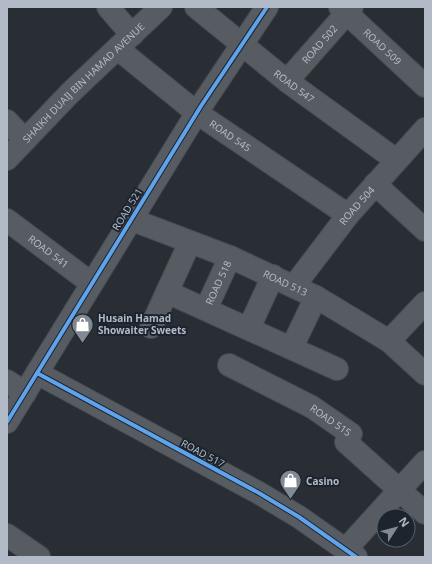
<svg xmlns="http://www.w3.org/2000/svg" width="432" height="564" font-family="'Noto Sans',sans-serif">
	<rect width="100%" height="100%" fill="#282e34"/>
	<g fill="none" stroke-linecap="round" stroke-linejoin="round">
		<defs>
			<g id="minor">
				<polyline points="108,7 132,35"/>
				<path id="s1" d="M 196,7 L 287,81 L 396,160"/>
				<path id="s2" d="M 340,7 L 425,86"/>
				<path id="s3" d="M 118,49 L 197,113 L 348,215"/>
				<path id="s4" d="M 287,81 L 352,7"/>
				<polyline points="7,121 25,140"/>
				<path id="s5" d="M 7,159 L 70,93 L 161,7"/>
				<polyline points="375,184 425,230"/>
				<path id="s6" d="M 130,219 L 230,257 L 316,297 L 389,341 L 425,374"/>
				<path id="s7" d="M 7,220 L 91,283"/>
				<path id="s8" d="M 294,286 L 348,215 L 425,129"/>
				<polyline points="167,292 337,369"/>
				<path id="s9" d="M 206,309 L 230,257"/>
				<polyline points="151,327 190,242"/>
				<polyline points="249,328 273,276"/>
				<polyline points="389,341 425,303"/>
				<polyline points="292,347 316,297"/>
				<path id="s10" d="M 229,365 L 312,407 L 351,434 L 346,442 L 425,513"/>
				<polyline points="37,373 259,493 299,517 356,557"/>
				<polyline points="7,381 25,393"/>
				<polyline points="7,422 201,106 267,7"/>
				<polyline points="7,535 39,557"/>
				<polyline points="346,549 425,462"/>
			</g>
		</defs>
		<use href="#minor" stroke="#464a4f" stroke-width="24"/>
		<use href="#minor" stroke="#575c63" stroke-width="22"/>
		<defs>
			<g id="cycleway">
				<polyline points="37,373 259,493 299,517 356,557"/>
				<polyline points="7,422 201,106 267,7"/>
			</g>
		</defs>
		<use href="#cycleway" stroke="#1c242e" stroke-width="6"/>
		<use href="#cycleway" stroke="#60a3ed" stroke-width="4"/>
	</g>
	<defs>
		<symbol id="shop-pin" viewBox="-11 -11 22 30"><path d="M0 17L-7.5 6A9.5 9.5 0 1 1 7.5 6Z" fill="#818993" stroke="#1c242e"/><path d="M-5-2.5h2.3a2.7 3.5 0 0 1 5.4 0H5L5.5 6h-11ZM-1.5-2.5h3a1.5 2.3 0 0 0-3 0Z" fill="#fff"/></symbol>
	</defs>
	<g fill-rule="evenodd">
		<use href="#shop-pin" x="70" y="312" width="25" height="34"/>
		<use href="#shop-pin" x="278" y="468" width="25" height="34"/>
	</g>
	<g text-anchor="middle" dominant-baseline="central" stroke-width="4" stroke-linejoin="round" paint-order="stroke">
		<g font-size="10" fill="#b1bac6" stroke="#1c242e">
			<text stroke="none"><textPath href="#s4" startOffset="49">ROAD 502</textPath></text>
			<text stroke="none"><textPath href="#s2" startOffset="58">ROAD 509</textPath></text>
			<text stroke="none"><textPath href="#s5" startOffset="108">SHAIKH DUAIJ BIN HAMAD AVENUE</textPath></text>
			<text stroke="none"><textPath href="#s1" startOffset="126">ROAD 547</textPath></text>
			<text stroke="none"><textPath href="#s3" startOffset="142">ROAD 545</textPath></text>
			<text stroke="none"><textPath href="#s8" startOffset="102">ROAD 504</textPath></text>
			<text transform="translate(127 209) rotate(-58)">ROAD 521</text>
			<text stroke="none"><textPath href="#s7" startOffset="52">ROAD 541</textPath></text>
			<text stroke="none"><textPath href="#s6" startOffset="168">ROAD 513</textPath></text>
			<text stroke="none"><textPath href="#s9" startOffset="29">ROAD 518</textPath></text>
			<text stroke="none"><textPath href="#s10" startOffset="116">ROAD 515</textPath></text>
			<text transform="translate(203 453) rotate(28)">ROAD 517</text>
		</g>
		<g font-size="10" font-weight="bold" fill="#b1bac6" stroke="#1c242e" text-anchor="start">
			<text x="98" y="318">Husain Hamad<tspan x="98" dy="12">Showaiter Sweets</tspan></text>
			<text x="306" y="481">Casino</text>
		</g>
	</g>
	<rect width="432" height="564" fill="none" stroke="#b1bac6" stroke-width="16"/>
	<g transform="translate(396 528) rotate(54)"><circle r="19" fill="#1c242e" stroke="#58606b"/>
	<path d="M0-3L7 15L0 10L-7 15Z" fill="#818993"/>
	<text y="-6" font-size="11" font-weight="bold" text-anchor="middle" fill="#b1bac6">N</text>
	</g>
</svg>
